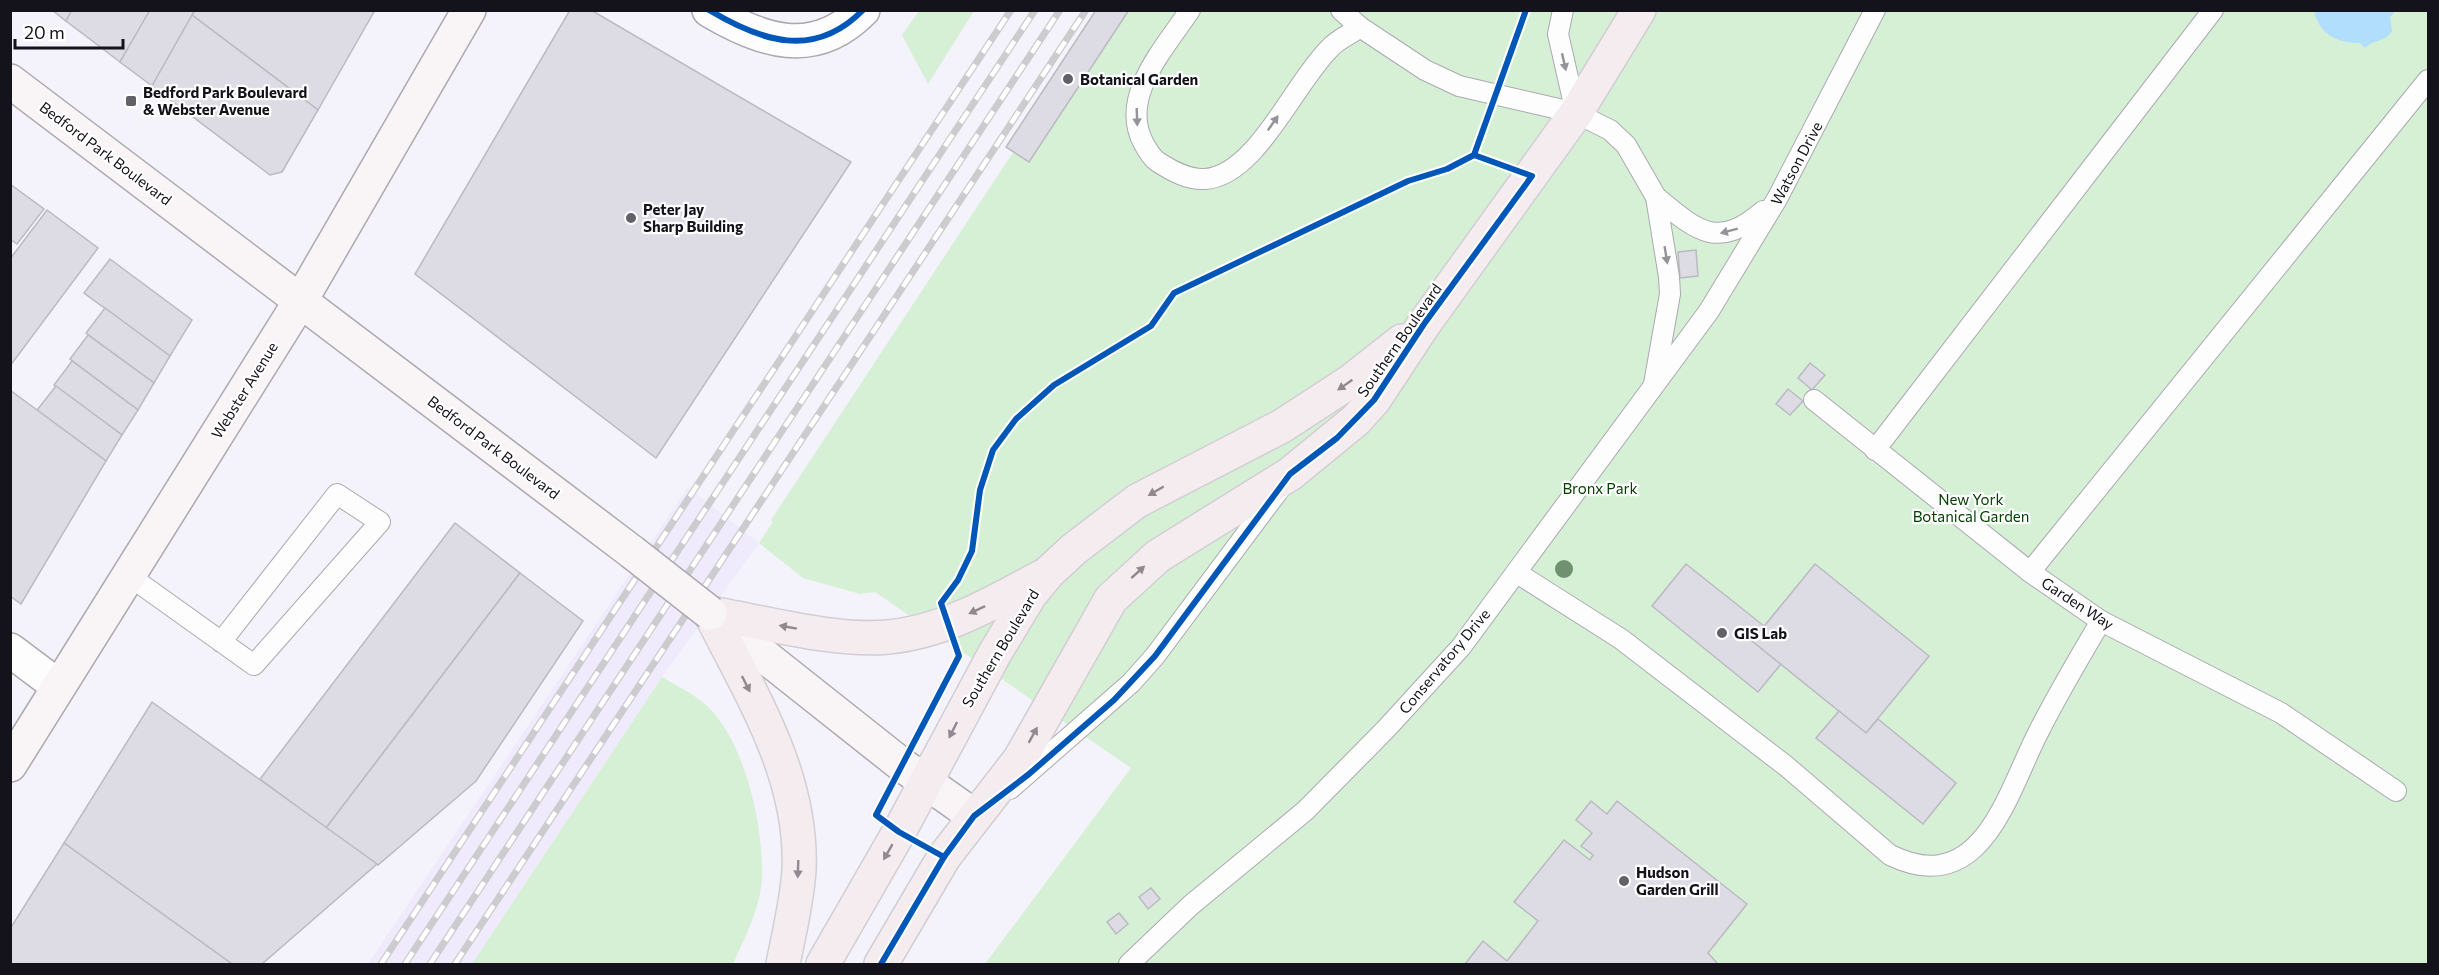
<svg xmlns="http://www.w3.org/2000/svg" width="2439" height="975" font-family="Commissioner,sans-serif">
	<rect width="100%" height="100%" fill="#f4f2fa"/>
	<polygon fill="#efebfc" points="688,487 759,543 662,677 472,964 368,964"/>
	<g fill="#d6f0d6">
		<polygon points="919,11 974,11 928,84 902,35"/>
		<polygon points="1106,11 2428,11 2428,964 985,964 1131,768 875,592 860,594 803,578 759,543 773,522 771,520"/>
		<path d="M 662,677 C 675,685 690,692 701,701 C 744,733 764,827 762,878 C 760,909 745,937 733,964 L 472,964 Z"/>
	</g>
	<path fill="#b2defd" d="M 2314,11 L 2391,11 L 2394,13 L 2390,17 L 2392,31 C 2385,43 2373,39 2365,48 L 2360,43 C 2337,43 2319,34 2314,11 Z"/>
	<g fill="#dddbe4" stroke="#bbb9c1" stroke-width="1.5">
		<polygon points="52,10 72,10 66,21"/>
		<polygon points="72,10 147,10 149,13 120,62 66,21"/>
		<polygon points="150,10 195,10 152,86 120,62"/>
		<polygon points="195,10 375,10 318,110 192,15"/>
		<polygon points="570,10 591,10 851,162 656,458 415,274"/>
		<polygon points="1096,10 1129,10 1029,162 1006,147"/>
		<polygon points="192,15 318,110 282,172 270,175 152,86"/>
		<polygon points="10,184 44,209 17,244 10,239"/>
		<polygon points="47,210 98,248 10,366 10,259"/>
		<polygon points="1696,250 1698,276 1680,278 1678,252"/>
		<polygon points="110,259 192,320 170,356 84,293"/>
		<polygon points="105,308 170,356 154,383 86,333"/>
		<polygon points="88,335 154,383 138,410 70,359"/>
		<polygon points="72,361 138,410 122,435 54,385"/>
		<polygon points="1810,363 1825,375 1812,390 1798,378"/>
		<polygon points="56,386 122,435 106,461 37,410"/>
		<polygon points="1788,389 1803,401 1790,415 1776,404"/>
		<polygon points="10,390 106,461 21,604 10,596"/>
		<polygon points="455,523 520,573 326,828 260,779"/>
		<polygon points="1686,564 1764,626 1752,641 1781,664 1758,692 1652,606"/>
		<polygon points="1815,564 1929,656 1866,733 1752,641"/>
		<polygon points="520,573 583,621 476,781 378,865 326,828"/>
		<polygon points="152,702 377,864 262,964 232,964 64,843"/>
		<polygon points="1839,711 1866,733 1878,719 1956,783 1923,824 1816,738"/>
		<polygon points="1591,801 1607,814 1617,801 1747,904 1708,953 1718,964 1465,964 1483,941 1507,961 1538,921 1514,902 1564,840 1590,860 1593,855 1581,846 1592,833 1576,820"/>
		<polygon points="64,843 232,964 10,964 10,929"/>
		<polygon points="1151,888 1160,899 1148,909 1139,897"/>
		<polygon points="1119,913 1128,924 1116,934 1107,922"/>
	</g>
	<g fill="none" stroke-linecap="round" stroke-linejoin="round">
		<defs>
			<g id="service">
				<path d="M 1190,10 C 1165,48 1118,97 1144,144 C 1148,151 1152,158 1158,162 C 1172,171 1188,180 1205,179 C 1256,176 1294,83 1330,48 C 1338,39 1351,34 1360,27"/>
				<polyline points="1341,10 1360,27 1425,70 1459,86 1576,113 1610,130 1626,145 1656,197 1669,277 1670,294 1654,384"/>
				<polyline points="1563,10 1558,34 1576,113"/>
				<path d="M 1656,197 C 1696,230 1717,251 1763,211"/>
				<polyline points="1814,400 2030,572 2101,621 2281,713 2396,791"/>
				<polyline points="1875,450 2213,10"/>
				<polyline points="2030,572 2428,80"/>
				<path d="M 1517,573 L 1621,639 L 1786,766 L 1890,855 C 1982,900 2007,793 2038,733 C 2057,695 2079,658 2101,621"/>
				<polyline points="128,575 254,665 380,522 337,494 221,642"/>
				<polyline points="1010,789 1131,683 1155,656 1282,486"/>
				<polyline points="1129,964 1191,905 1305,811 1386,729 1461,647 1709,311 1777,199 1875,10"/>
			</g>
			<g id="minor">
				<path d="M 709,10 C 761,41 814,60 863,10"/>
				<polyline points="10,650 58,686"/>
			</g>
			<g id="secondary">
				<polyline points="10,81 632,552"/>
				<polyline points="710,613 902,765 974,816"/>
				<polyline points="10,765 301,300 469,10"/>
			</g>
			<g id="primary">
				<path d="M 710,613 C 751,695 803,775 799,870 C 797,902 789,933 783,964"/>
				<path d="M 710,613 C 763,622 835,642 888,637 C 943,632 993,603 1041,577"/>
				<polyline points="823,964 899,832 995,653 1030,595 1048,573 1074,549 1137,501 1282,426 1351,381 1402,341"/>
				<polyline points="881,964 944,857 1020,759 1111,599 1158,556 1290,474 1356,420 1374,400 1424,324 1576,113 1639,10"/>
			</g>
		</defs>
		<use href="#service" stroke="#aba9b0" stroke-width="22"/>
		<use href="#minor" stroke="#aba9b0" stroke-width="36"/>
		<use href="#secondary" stroke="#aba9b0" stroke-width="36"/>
		<use href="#primary" stroke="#d1cfd4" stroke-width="36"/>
		<use href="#service" stroke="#fdfdfe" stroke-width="20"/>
		<use href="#minor" stroke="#fdfdfe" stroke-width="33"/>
		<use href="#secondary" stroke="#f9f5f7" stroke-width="33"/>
		<use href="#primary" stroke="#f5ecf0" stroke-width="33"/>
		<defs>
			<g id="rail">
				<polyline points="381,964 1011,10"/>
				<polyline points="405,964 1035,10"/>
				<polyline points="430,964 1060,10"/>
				<polyline points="455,964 1086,10"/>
			</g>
		</defs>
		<use href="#rail" stroke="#cccbce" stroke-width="7"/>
		<use href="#rail" stroke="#fff" stroke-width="4.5" stroke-dasharray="14" stroke-linecap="butt"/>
		<defs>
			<polyline id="secondary-bridge" points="632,552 710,613"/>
		</defs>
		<use href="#secondary-bridge" stroke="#aba9b0" stroke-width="36" stroke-linecap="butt"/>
		<use href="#secondary-bridge" stroke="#f9f5f7" stroke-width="33"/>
		<defs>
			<g id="cycleway">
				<path d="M 709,10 C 761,41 814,60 863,10"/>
				<polyline points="944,857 899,832 876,815 959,656 941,603 958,580 972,551 980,490 993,450 1016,419 1054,385 1151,326 1174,293 1408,181 1447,169 1474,155 1526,10"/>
				<polyline points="881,964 944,857 974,816 1029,774 1114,700 1155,656 1290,474 1337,438 1374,400 1424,324 1532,176 1474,155"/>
			</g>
		</defs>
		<use href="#cycleway" stroke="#fff" stroke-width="10"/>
		<use href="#cycleway" stroke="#0057b8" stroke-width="6"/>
	</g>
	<circle fill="#6f9170" cx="1564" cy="569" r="9"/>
	<defs><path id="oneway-solid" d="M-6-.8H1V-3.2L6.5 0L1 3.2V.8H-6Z" transform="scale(1.5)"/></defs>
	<g fill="#949397">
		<use href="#oneway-solid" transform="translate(1564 62) rotate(77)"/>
		<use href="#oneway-solid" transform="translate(1137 117) rotate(88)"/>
		<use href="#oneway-solid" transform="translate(1273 123) rotate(-55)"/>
		<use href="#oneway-solid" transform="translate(1729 231) rotate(165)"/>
		<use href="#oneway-solid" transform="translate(1666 255) rotate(81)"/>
	</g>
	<g fill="#908a90">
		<use href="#oneway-solid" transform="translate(1345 385) rotate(145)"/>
		<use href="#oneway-solid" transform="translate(1156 491) rotate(150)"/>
		<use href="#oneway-solid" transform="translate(1138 572) rotate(-42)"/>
		<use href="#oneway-solid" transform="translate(977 610) rotate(155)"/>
		<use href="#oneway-solid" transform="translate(788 627) rotate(-170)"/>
		<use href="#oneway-solid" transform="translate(746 684) rotate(63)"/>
		<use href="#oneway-solid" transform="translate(953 730) rotate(117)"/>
		<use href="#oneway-solid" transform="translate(1033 735) rotate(-61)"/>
		<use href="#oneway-solid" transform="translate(888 852) rotate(120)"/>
		<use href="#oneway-solid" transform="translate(798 869) rotate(92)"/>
	</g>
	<g fill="#626068" stroke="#fff" stroke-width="2">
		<circle cx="1068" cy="79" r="6"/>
		<rect x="125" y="95" width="12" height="12" rx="3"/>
		<circle cx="631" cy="218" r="6"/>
		<circle cx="1722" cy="633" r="6"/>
		<circle cx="1624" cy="881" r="6"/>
	</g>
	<g text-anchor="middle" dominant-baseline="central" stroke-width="4.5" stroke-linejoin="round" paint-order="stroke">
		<g font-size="15" font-weight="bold" fill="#14121a" stroke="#fff" text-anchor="start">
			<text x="1080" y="79">Botanical Garden</text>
			<text x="143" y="92">Bedford Park Boulevard<tspan x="143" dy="17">&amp; Webster Avenue</tspan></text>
			<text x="643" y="209">Peter Jay<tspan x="643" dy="17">Sharp Building</tspan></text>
			<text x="1734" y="633">GIS Lab</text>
			<text x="1636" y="872">Hudson<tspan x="1636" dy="17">Garden Grill</tspan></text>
		</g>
		<g font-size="15" fill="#14121a" stroke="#fff">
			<text transform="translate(106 153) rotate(37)">Bedford Park Boulevard</text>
			<text transform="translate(1796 163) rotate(-62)">Watson Drive</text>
			<text transform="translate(1399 340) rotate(-55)">Southern Boulevard</text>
			<text transform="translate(244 390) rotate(-58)">Webster Avenue</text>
			<text transform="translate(494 447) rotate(37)">Bedford Park Boulevard</text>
			<text transform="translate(2078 603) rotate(33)">Garden Way</text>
			<text transform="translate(1000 648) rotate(-59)">Southern Boulevard</text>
			<text transform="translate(1444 661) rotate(-50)">Conservatory Drive</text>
		</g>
		<g font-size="15" fill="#034100" stroke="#fff">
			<text x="1600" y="488">Bronx Park</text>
			<text x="1971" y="499">New York<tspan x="1971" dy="17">Botanical Garden</tspan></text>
		</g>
	</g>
	<rect width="2439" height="975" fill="none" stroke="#14121a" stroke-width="24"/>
	<path d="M15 39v9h108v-9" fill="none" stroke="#14121a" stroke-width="3"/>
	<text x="24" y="39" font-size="18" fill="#14121a" stroke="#ffffff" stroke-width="4.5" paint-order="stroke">20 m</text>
</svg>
